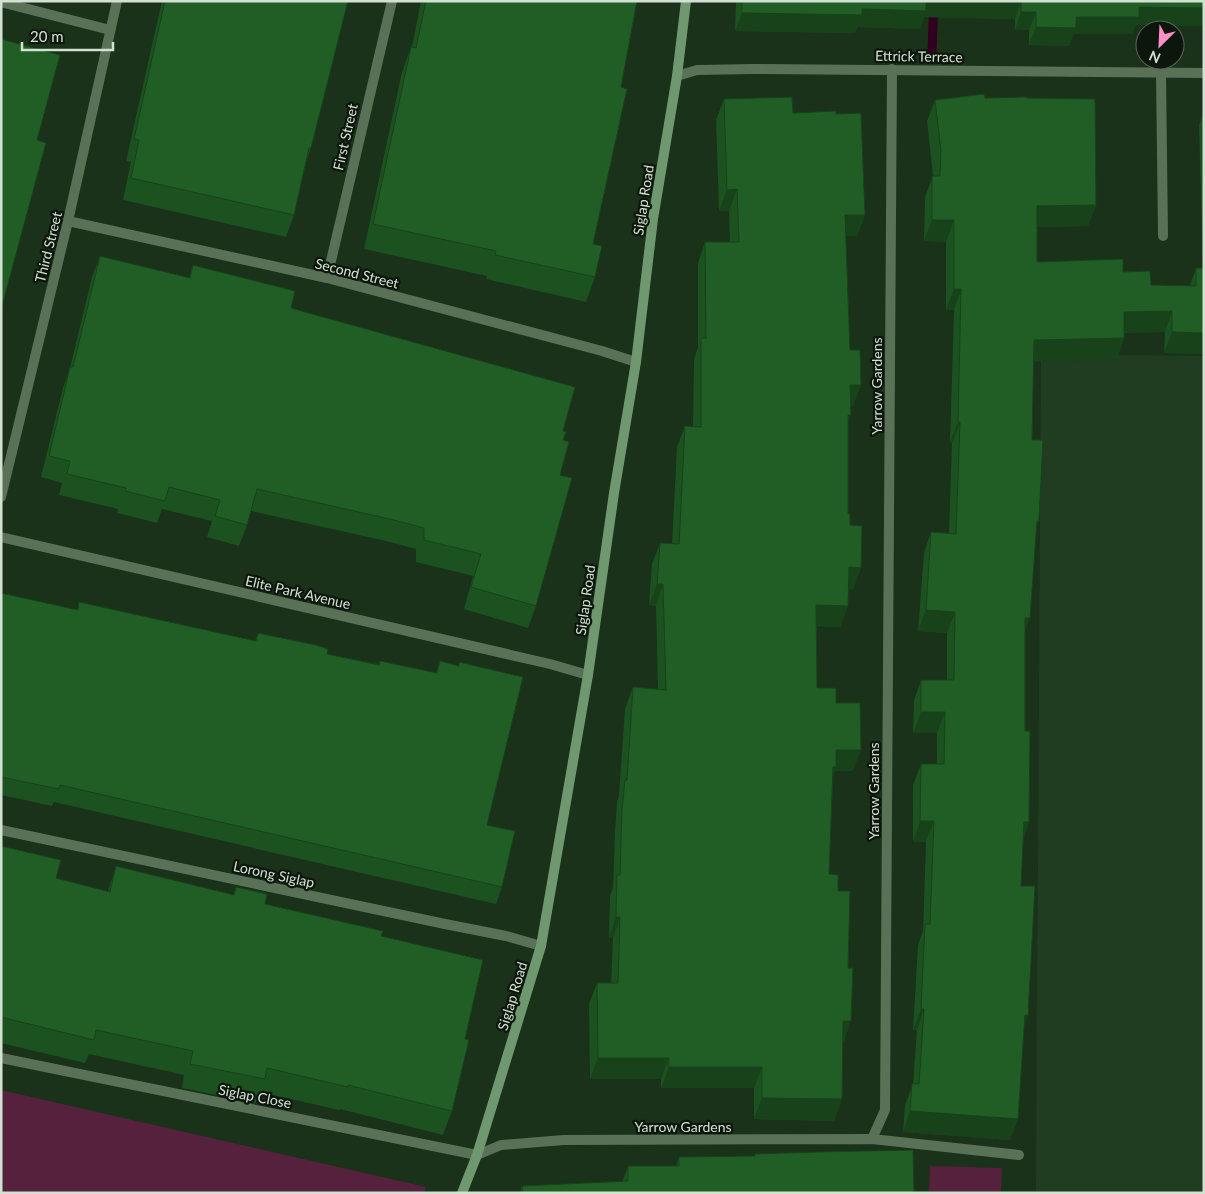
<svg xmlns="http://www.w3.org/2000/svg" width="1205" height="1194" font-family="Lato,sans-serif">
	<rect width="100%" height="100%" fill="#1a311a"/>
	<polygon fill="#203c21" points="1041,354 1204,356 1204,1193 1036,1193"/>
	<g fill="#55213d">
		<polygon points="1,1090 426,1187 424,1193 1,1193"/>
		<polygon points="930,1166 1002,1168 1001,1193 929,1193"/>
	</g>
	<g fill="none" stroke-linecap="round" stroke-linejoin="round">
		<polyline stroke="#32001f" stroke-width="9" points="932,51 934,1"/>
		<polyline stroke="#587157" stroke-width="10" points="1161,73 1163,236"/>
		<g stroke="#587157" stroke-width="10">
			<polyline points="1,2 110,30"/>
			<polyline points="677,76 697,70 753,69 1204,73"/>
			<polyline points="68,221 327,278 602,351 636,362"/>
			<polyline points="327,278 392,1"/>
			<polyline points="1,497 68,221 117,1"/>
			<polyline points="1,537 550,664 588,675"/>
			<polyline points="1,830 445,924 506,936 541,946"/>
			<polyline points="1,1058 477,1155 501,1145 564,1140 872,1139 1019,1155"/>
			<polyline points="872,1139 885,1110 892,69"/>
		</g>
		<polyline stroke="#709870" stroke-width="10" points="462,1193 477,1155 541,946 588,675 614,493 636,362 653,219 677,76 686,1"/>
	</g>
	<g fill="#1c5120">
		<polygon points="162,1 348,1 311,148 306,162 294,215 286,237 123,200 131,162 126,161"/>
		<polygon points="421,1 637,1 593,244 595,277 586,302 486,279 487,276 364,249 402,72 411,47 412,47"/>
		<polygon points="736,1 1204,1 1204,26 1136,25 1132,34 1073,34 1069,46 1029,45 1029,30 1015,30 1015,19 924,17 920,29 857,27 855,33 735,31"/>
		<polygon points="985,98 1027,98 1096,205 1088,226 1037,227 1037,262 1123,272 1151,285 1190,286 1196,268 1203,268 1199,125 1204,112 1204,354 1164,353 1165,332 1124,333 1124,338 1117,359 1033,361 1032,440 1036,530 1025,632 1025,731 1029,822 1023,839 1021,886 1024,1026 1018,1119 1010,1140 903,1132 905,1105 913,1084 917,1030 913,1030 918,945 923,931 926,842 913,842 913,785 921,764 937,764 937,733 913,733 914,701 921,680 947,680 947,633 918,631 924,553 931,532 949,533 952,443 950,443 954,310 946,310 946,242 924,241 925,197 933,176 927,121 935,100"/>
		<polygon points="724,99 793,113 836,114 865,215 857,236 846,236 850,350 861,385 853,406 850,406 848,423 848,514 850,525 861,568 853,589 848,589 848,606 840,627 817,626 817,688 836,703 853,771 835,771 833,778 829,874 838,891 844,1042 843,1042 842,1099 834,1121 754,1119 754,1088 661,1088 661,1079 590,1079 589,1004 597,983 611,983 613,938 609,938 610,896 613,887 615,832 617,802 619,795 625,709 633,687 658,689 656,606 649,605 652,564 660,543 672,544 677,447 685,426 693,426 694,360 698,347 698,263 705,242 730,242 729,211 719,211 716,120"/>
		<polygon points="100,256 189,278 193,265 291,308 563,431 563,440 560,475 536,606 528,628 464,609 473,576 416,562 416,549 386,541 251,511 247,525 239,546 207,537 212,521 162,509 157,523 117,513 118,509 59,495 62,483 41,477 63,388 70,368 92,277"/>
		<polygon points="1,593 77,610 79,602 255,641 258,633 327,654 379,664 380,661 436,673 440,661 458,666 459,662 487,825 502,887 496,904 54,802 52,806 1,795"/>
		<polygon points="1,846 56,878 108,891 116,866 233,895 236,887 265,904 381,936 465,1039 452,1111 443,1135 340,1109 339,1110 260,1092 256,1103 182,1088 184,1075 89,1054 85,1063 1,1043"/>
		<polygon points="755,1154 914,1193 520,1193 522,1186 622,1182 628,1166 676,1166 679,1157 754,1156"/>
	</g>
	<g fill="#17421a">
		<polygon points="926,1 1021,1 1015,19 924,17 920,29 857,27 855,33 735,31 742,13 862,9"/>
		<polygon points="1139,7 1204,8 1204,26 1136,25 1132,34 1073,34 1069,46 1029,45 1036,27 1076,17"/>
		<polygon points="1021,12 1036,12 1029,30 1015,30"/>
		<polygon points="737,189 729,211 719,211 727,190"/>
		<polygon points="1096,205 1088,226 1029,227 1037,206"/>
		<polygon points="845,215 865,215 857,236 837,236"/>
		<polygon points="932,220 954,220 946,242 924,241"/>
		<polygon points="954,289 961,289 954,310 946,310"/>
		<polygon points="1172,311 1165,332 1116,333 1124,312"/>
		<polygon points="1172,332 1204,333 1204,354 1164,353"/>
		<polygon points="1124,338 1117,359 1026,362 1034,340"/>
		<polygon points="850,385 861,385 853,406 842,407"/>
		<polygon points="848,415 851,415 843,436"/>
		<polygon points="958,422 960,422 952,443 950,443"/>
		<polygon points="1037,521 1039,521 1032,542"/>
		<polygon points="849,567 861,568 853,589 841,588"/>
		<polygon points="657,584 663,584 656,606 649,605"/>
		<polygon points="816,605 848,606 840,627 809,626"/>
		<polygon points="926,610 955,612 947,633 918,631"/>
		<polygon points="1025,618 1030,618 1022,639"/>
		<polygon points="921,712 945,712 937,733 913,733"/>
		<polygon points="836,750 861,750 853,771 835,771 829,789"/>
		<polygon points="920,821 934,821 926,842 913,842"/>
		<polygon points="1024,822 1029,822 1022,844"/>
		<polygon points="616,917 620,917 613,938 609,938"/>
		<polygon points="921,1009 924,1009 917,1030 913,1030"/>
		<polygon points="1025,1015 1028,1016 1020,1037"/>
		<polygon points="843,1021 851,1021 844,1042 835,1042"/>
		<polygon points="598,1058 669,1058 661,1079 590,1079"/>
		<polygon points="669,1067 762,1067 754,1088 661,1088"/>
		<polygon points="762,1098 842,1099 834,1121 754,1119"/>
		<polygon points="910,1111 1018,1119 1010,1140 903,1132"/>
	</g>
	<g fill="#215e25" stroke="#17421a">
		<polygon points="165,1 348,1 311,148 309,148 294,215 131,178 139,140 134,139"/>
		<polygon points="426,1 637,1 621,87 627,89 593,244 602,246 595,277 495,255 496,251 373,224 411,47 416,48"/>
		<polygon points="742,1 926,1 926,11 862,9 862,15 742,13"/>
		<polygon points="1021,1 1204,1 1204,8 1139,7 1139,17 1076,17 1076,28 1036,27 1036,12 1021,12"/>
		<polygon points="1,39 60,55 37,140 46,143 1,310"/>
		<polygon points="984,94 985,98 1027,97 1027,98 1095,99 1096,205 1037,206 1037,262 1123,259 1123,272 1150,271 1151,285 1196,286 1196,268 1204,268 1204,333 1172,332 1172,311 1124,312 1124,338 1034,340 1032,440 1043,440 1039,521 1037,521 1030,618 1025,618 1025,731 1030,731 1029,822 1024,822 1021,886 1035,886 1028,1016 1025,1015 1018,1119 910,1111 912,1084 919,1084 924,1009 921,1009 925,924 930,924 934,821 920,821 921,764 944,764 945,712 921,712 921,680 954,680 955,612 926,610 931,532 956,534 960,422 958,422 961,289 954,289 954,220 932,220 932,176 940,176 941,151 935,100"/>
		<polygon points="792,97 793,113 836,111 836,114 861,113 865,215 845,215 850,350 860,350 861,385 850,385 851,415 848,415 848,514 850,514 850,525 862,526 861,568 849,567 848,606 816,605 817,688 836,688 836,703 860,703 861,750 836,750 836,767 833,767 829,874 838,875 838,891 850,891 848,968 853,968 851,1021 843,1021 842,1099 762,1098 762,1067 669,1067 669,1058 598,1058 597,983 618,983 620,917 616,917 617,875 620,875 622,810 625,780 627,780 633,687 666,690 663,584 657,584 660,543 679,544 685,426 701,427 701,338 706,338 705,242 739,242 737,189 727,190 724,99"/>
		<polygon points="100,256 190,278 193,265 295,291 291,308 575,387 563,431 566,432 563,440 569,442 560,475 572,478 536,606 471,587 481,554 424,540 424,528 394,520 257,489 247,525 215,516 220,500 169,487 165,501 125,491 126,488 67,474 70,461 49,456 70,367 73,367"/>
		<polygon points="1,593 78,610 79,602 256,641 258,633 316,645 328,649 327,654 379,665 380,661 437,673 440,661 459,666 459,662 523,677 487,825 515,831 502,887 60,785 59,789 1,777"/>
		<polygon points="1,846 61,860 56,878 110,892 116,866 234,895 236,887 267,894 265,904 383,931 381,936 483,960 465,1039 469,1040 452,1111 348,1085 348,1087 267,1068 265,1079 190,1064 193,1051 96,1030 94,1040 1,1017"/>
		<polygon points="913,1150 914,1193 523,1193 522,1186 628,1181 628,1166 679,1166 679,1157 755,1156 755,1154 817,1152"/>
	</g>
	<g text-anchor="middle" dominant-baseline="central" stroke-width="4.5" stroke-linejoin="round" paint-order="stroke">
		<g font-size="14" fill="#d3e1d3" stroke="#0c160c">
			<text transform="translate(919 56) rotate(1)">Ettrick Terrace</text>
			<text transform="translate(345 137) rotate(-77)">First Street</text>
			<text transform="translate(643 200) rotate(-81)">Siglap Road</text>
			<text transform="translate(48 247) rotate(-76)">Third Street</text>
			<text transform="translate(357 273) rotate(14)">Second Street</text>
			<text transform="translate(876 386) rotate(-90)">Yarrow Gardens</text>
			<text transform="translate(298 592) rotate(13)">Elite Park Avenue</text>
			<text transform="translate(585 600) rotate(-82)">Siglap Road</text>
			<text transform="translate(873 791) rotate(-90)">Yarrow Gardens</text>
			<text transform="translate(274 874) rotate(12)">Lorong Siglap</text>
			<text transform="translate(512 996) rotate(-73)">Siglap Road</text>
			<text transform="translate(255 1096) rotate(11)">Siglap Close</text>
			<text x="683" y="1126">Yarrow Gardens</text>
		</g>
	</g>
	<rect width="1205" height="1194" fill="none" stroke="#d3e1d3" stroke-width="5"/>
	<g transform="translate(1160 45) rotate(204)"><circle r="24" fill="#0c160c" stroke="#5c675c"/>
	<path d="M0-4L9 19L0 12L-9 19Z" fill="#fa8fc6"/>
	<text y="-8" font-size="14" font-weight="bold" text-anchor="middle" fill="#d3e1d3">N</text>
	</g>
	<path d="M22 42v8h91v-8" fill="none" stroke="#d3e1d3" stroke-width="2.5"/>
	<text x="30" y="42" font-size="15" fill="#d3e1d3" stroke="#0c160c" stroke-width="4" paint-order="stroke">20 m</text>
</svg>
